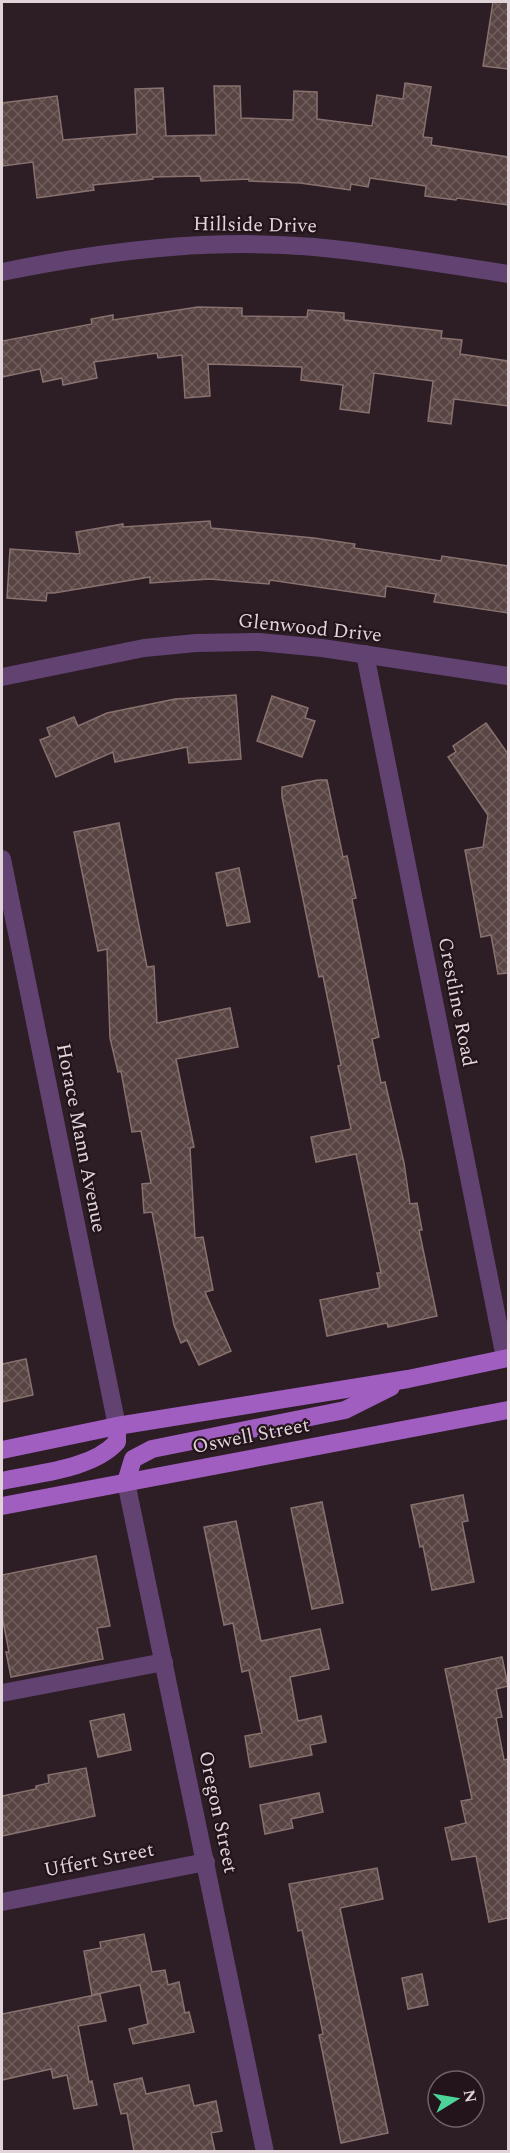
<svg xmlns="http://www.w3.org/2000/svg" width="510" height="2153" font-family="Spectral,serif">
	<defs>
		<pattern id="building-cross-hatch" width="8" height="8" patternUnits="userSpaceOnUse" patternTransform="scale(1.5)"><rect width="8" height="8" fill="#584442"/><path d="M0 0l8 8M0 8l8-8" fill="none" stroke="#705e5d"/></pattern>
	</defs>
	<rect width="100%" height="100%" fill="#2d1d25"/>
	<g fill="url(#building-cross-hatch)" stroke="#88716f" stroke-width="1.5">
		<polygon points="493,2 508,2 508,69 483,66"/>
		<polygon points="405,83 431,87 423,137 432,138 431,145 508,157 508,205 457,198 456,200 425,196 426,186 370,178 368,187 351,184 350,190 300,183 249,181 249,179 201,181 200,176 153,177 153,179 93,185 94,190 37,198 33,162 3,166 2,152 2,103 57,96 63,140 137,134 135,89 163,88 166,136 216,135 214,86 240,86 241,118 293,120 294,91 317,92 317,119 372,126 377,95 403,99"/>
		<polygon points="198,307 242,308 242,316 307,317 308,310 344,313 344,320 442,331 441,338 462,340 460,354 508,361 508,406 454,399 451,424 428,421 433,381 374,373 369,413 340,409 343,385 301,380 302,367 208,364 210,396 185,398 182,355 158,358 157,353 94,362 97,378 63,385 62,378 43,382 40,369 2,377 2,341 92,324 91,319 113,315 113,320"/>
		<polygon points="210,521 211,528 314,538 355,544 354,548 441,561 442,556 508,566 508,613 434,602 436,594 386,586 385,597 270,580 269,584 210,579 150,583 150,577 54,593 47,593 46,601 7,598 10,549 80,554 76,532 123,524 123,527"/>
		<polygon points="236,695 241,759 189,763 187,747 115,762 113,752 56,777 40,740 50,736 47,728 74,717 78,726 107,713 175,699"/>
		<polygon points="272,696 308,708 305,718 315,721 302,757 257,741"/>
		<polygon points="486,723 508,754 508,973 498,974 491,935 481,937 465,850 483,847 488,815 448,757 456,752 453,746"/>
		<polygon points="318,780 327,780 343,857 347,856 356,898 352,899 379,1037 372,1039 381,1083 385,1082 404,1163 410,1204 417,1203 422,1230 419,1230 437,1316 388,1327 387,1323 327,1336 320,1300 380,1288 377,1273 381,1273 356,1154 316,1162 311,1137 351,1129 338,1066 341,1065 323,976 319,977 282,797 282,787"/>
		<polygon points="119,823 147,967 154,966 157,1023 230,1008 238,1047 176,1059 194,1147 190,1148 195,1238 203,1237 213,1290 205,1292 231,1351 199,1365 187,1340 181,1343 174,1325 152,1212 144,1213 142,1184 151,1183 141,1131 132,1132 121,1071 118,1072 110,1038 107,949 98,951 74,832"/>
		<polygon points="239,868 250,922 227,926 216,873"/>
		<polygon points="26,1359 33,1395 2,1402 2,1364"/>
		<polygon points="463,1495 468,1521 462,1522 474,1582 432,1590 423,1546 420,1547 411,1505"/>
		<polygon points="322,1502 343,1603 312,1609 291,1508"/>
		<polygon points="236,1521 261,1641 320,1629 329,1669 290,1677 298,1721 321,1716 326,1742 310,1745 312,1755 250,1767 245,1736 262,1733 249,1670 242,1672 233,1623 224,1625 204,1527"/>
		<polygon points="96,1556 110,1626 97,1628 103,1659 11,1677 6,1652 9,1652 2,1616 2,1575"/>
		<polygon points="502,1657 508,1686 496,1689 502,1717 496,1718 504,1760 508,1759 508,1918 489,1922 476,1856 452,1860 445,1828 466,1823 461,1801 472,1799 445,1669"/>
		<polygon points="124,1714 131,1750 98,1757 90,1721"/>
		<polygon points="86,1768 95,1816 2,1836 2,1796 36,1789 36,1786 49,1783 48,1775"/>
		<polygon points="319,1793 323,1812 291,1819 293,1828 265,1834 260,1805"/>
		<polygon points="377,1868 383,1899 340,1908 388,2133 341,2143 319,2035 323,2034 302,1930 298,1931 289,1884"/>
		<polygon points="144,1934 152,1972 165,1970 168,1985 179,1982 185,2013 189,2012 194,2032 133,2044 129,2029 148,2024 140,1985 92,1995 84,1951 101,1948 100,1942"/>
		<polygon points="422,1974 428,2005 408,2009 402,1978"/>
		<polygon points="100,1994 106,2021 78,2026 89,2082 92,2081 97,2105 74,2109 67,2075 53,2078 51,2069 2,2080 2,2014"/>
		<polygon points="142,2078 146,2094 189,2085 194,2106 216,2101 222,2131 211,2133 215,2151 134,2151 127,2113 121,2114 114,2084"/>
	</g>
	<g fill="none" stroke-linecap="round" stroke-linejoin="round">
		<g stroke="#614271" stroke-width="18">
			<path d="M 2,272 C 104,251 209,238 314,247 C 379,253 444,264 508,274"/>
			<polyline points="365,654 505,1358"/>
			<polyline points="2,677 144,648 196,643 259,642 322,648 508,676"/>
			<polyline points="2,859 117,1426"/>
			<polyline points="126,1482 265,2152"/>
			<polyline points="2,1693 164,1662"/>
			<polyline points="2,1902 206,1862"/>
		</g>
		<g stroke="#a05ec0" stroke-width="18">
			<polyline points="2,1450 117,1426 408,1379 508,1358"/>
			<path d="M 2,1481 C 37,1473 91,1470 117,1442 L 117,1426"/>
			<polyline points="126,1482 133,1459 152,1449 345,1410 391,1387"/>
			<polyline points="2,1506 508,1410"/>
		</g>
	</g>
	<g text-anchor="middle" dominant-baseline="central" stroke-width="4.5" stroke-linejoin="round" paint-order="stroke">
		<g font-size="20" fill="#e0d4d9" stroke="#23141b">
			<text transform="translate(255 225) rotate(1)">Hillside Drive</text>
			<text transform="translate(310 628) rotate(6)">Glenwood Drive</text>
			<text transform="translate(457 1002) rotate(79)">Crestline Road</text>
			<text transform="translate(81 1138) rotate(79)">Horace Mann Avenue</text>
			<text transform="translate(251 1436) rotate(-11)">Oswell Street</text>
			<text transform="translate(218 1812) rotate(78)">Oregon Street</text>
			<text transform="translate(99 1860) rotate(-11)">Uffert Street</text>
		</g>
	</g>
	<rect width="510" height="2153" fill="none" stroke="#e0d4d9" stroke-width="6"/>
	<g transform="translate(456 2099) rotate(79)"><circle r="28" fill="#23141b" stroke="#6f6167" stroke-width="1.5"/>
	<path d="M0-4.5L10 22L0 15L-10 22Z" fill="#4cd49b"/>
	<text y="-9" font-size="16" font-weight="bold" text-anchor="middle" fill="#e0d4d9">N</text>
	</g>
</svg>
